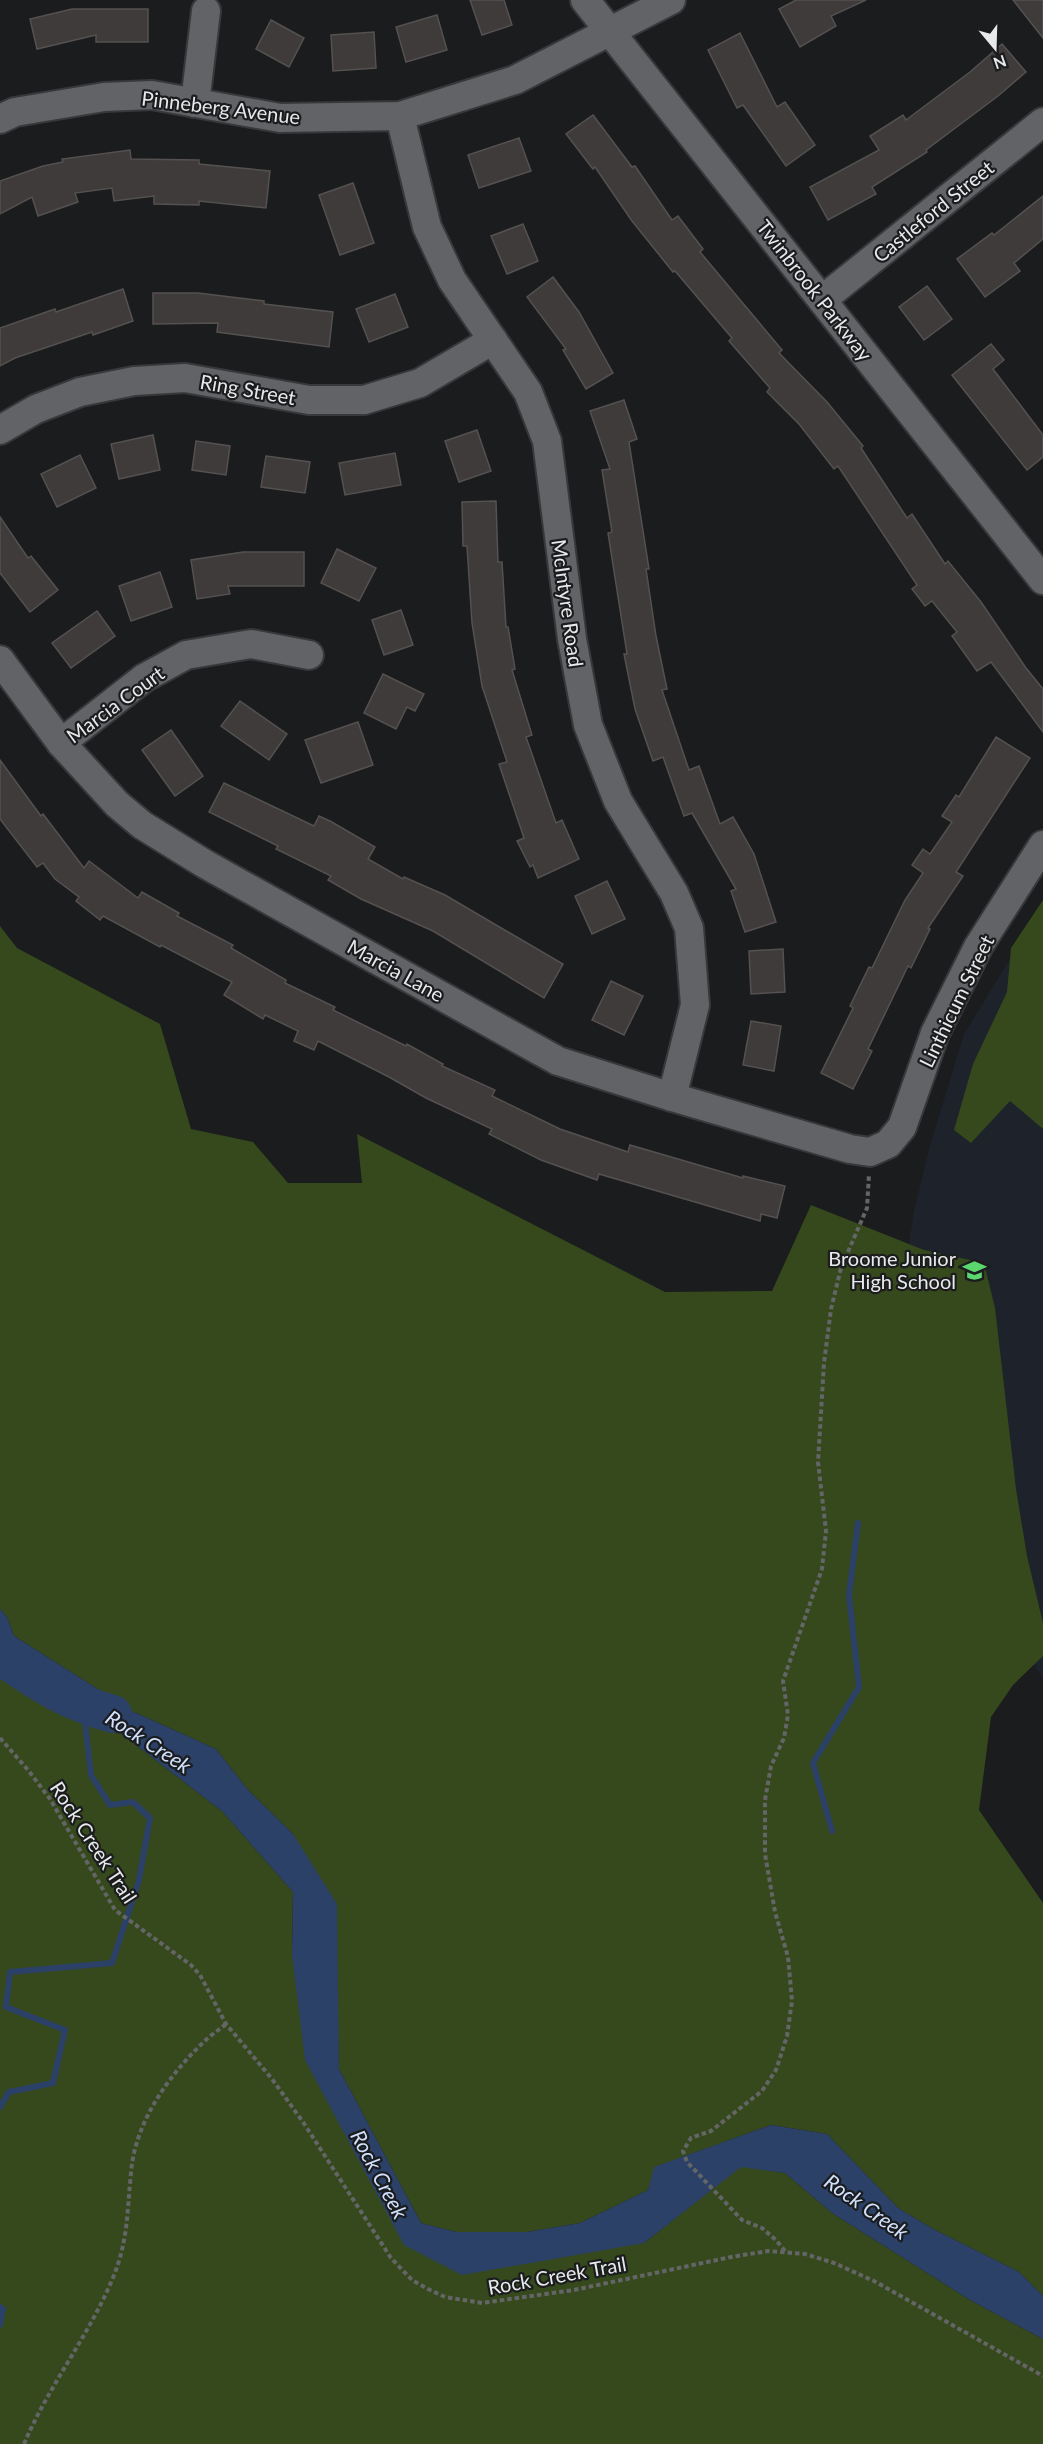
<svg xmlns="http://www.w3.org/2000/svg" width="1043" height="2444" font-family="Lato,sans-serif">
	<rect width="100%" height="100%" fill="#1a1c1e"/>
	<polygon fill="#1e222a" points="1043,905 1043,1678 892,1459 896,1328 914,1211 930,1145 964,1034"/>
	<g fill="#36491c">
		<polygon points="1043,900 1043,1129 1010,1101 971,1143 954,1130 973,1064 1007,992 1011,948"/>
		<polygon points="0,926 17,948 160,1024 191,1129 253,1142 288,1183 362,1183 357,1134 665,1292 772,1291 811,1205 924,1250 984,1263 995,1308 1016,1489 1027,1556 1043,1623 1043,1656 1013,1685 991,1717 979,1810 1043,1903 1043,2296 1019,2272 933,2229 898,2208 827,2134 771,2125 655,2167 648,2190 580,2223 527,2232 456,2232 421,2223 339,2069 337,1994 293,1834 248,1790 216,1749 134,1712 14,1636 7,1617 0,1609"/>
		<polygon points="0,1654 123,1735 223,1812 293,1892 292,1955 404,2245 644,2243 741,2166 785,2173 832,2213 970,2300 1043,2339 1043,2444 0,2444"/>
	</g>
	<polygon fill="#2c4168" points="0,1609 7,1617 14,1636 134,1712 216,1749 248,1790 293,1834 337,1904 339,2069 421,2223 456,2232 527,2232 580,2223 648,2190 654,2167 771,2125 827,2134 898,2208 933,2229 1019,2272 1043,2296 1043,2339 970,2300 832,2213 785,2173 741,2167 644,2243 462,2275 404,2245 305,2060 292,1955 293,1892 223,1812 123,1735 0,1654"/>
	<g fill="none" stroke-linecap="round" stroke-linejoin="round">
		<g stroke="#2c4168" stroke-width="6">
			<polyline points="832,1831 813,1763 859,1687 849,1595 858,1523"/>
			<polyline points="0,2107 9,2092 53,2083 65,2030 6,2007 10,1972 112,1963 139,1880 150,1818 133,1802 110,1805 91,1775 83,1705"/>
			<polyline points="0,2307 3,2309 0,2325"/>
		</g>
		<path stroke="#2c4168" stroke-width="38" d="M 0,1656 C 40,1683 65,1701 113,1714"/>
	</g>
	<g fill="#3f3b3a" stroke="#555150" stroke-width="1.5">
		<polygon points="470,0 504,0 512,25 482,35"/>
		<polygon points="796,0 866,0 831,16 836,26 800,47 779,9"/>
		<polygon points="1013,0 1043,0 1043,38"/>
		<polygon points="72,9 148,9 148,42 96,42 96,35 37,49 30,19"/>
		<polygon points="437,15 447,50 406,62 396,27"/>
		<polygon points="271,20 304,38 289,67 256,49"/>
		<polygon points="374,32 376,68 333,71 331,35"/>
		<polygon points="740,33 777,107 785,102 815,145 786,166 743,105 737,108 708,50"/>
		<polygon points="1002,44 1026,72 998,96 926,150 927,152 872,187 876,194 828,220 810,187 879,150 870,136 903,115 906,120 970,72"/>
		<polygon points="593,115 632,167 635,166 672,220 678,216 703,249 700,252 782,350 779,353 827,402 863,446 861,448 907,518 912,514 945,564 948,561 981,602 1026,668 1043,689 1043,732 991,662 977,671 952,636 957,632 932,601 925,606 912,589 917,585 838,466 834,469 799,424 767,392 770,388 729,341 732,338 675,271 673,272 632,221 595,167 593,169 566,134"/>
		<polygon points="519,138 531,171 479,188 468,155"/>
		<polygon points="130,150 131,159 199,160 199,164 270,171 266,208 199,201 199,205 154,204 154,196 114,201 112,188 75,193 78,202 38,216 32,197 0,214 0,181 43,166 63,162 62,159"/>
		<polygon points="353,183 374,243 340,255 319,195"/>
		<polygon points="1043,196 1043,239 1014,263 1020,271 985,297 957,259 992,233 994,235"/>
		<polygon points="523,224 538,261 507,274 491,236"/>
		<polygon points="553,277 579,312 613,373 586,389 563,350 566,349 527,297"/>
		<polygon points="927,286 952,319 924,340 899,307"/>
		<polygon points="123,289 133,321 93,335 92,332 15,358 0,366 0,328 55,309 56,312"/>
		<polygon points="153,293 198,293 264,301 264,304 333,312 329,347 217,332 218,323 153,324"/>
		<polygon points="395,294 408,327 369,342 356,309"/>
		<polygon points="991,344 1004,360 993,369 1043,435 1043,457 1027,470 952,375"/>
		<polygon points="624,400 637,439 629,442 649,569 646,569 656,636 667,689 662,690 689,770 699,766 720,824 733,817 754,854 776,922 745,932 731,891 736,889 692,813 684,816 663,757 653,761 635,709 624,654 627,654 608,533 612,532 602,470 610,469 590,411"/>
		<polygon points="477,430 491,471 459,482 445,441"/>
		<polygon points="153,435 160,470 119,479 111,444"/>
		<polygon points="196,441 230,446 226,475 192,470"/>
		<polygon points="395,453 401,485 345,495 339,463"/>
		<polygon points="80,455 96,488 57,507 41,474"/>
		<polygon points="266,456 310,462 305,493 261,487"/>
		<polygon points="496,501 498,562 502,562 506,627 508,627 515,669 512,670 532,735 526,737 556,823 562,820 579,859 538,878 533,865 530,867 517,841 524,838 499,764 507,762 482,686 472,623 467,546 463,546 462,502"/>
		<polygon points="0,517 28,558 31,556 58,590 30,612 0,573"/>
		<polygon points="337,549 376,568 359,601 321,583"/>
		<polygon points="243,552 304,552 304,586 228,586 230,594 197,599 191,560"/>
		<polygon points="160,572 172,607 131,621 119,586"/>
		<polygon points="401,610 413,645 384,655 372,620"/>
		<polygon points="97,611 115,636 71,668 52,643"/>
		<polygon points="383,674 424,694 415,711 407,707 396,729 364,713"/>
		<polygon points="240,701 287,734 269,760 221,726"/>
		<polygon points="358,722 373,765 321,783 305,740"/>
		<polygon points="171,730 203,776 175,796 142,750"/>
		<polygon points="996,737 1030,758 956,872 963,876 928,928 930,929 911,968 908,966 868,1049 872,1051 853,1089 821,1073 853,1008 850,1006 869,967 872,968 905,900 923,873 912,865 923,849 930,854 952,822 942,816 956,795 959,797"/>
		<polygon points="0,760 41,816 43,814 84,868 89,861 138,898 142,892 179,913 177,916 233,945 231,948 286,980 285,983 335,1007 333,1010 406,1046 407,1044 443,1064 442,1066 495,1090 492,1096 560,1129 628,1152 630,1145 743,1178 743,1176 785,1186 777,1218 761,1214 760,1221 599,1174 597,1180 541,1160 489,1134 492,1129 426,1098 389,1077 318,1041 314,1050 294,1041 298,1031 265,1015 263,1019 224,995 232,982 161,945 160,947 103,916 100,920 76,901 79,897 55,879 43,863 37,867 0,819"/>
		<polygon points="224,783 314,826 319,816 330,821 375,847 368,859 403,879 404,877 445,895 563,964 544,998 433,931 361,899 328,880 331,876 276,849 278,846 209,812"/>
		<polygon points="607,881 625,919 592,934 575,896"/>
		<polygon points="783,949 785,992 751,994 749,951"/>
		<polygon points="611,981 643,996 624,1035 592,1020"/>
		<polygon points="751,1021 781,1026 774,1071 743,1065"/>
	</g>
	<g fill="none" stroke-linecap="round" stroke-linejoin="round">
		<defs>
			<g id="minor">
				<polyline points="585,0 1043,580"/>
				<polyline points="195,103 206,11"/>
				<polyline points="400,116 427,227 452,280 528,392 547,441 572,639 588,725 618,801 674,893 689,928 695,1005 672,1097"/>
				<polyline points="0,119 15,112 104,97 152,95 280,118 400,116 515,80 671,0"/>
				<polyline points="823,299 1043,122"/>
				<polyline points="0,430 36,409 80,392 134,381 185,378 309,400 364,400 420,383 493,340"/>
				<polyline points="0,660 61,743 117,804 142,825 205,864 558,1061 672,1097 850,1149 870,1152 888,1144 902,1127 935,1033 978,947 1043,845"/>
				<polyline points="61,743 144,678 186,655 251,644 309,655"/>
			</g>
		</defs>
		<use href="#minor" stroke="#37383a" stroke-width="32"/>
		<g stroke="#646567" stroke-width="4" stroke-dasharray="4.5 3" stroke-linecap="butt">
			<polyline points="0,1738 28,1770 50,1799 115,1910 191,1965 200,1975 226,2024 272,2079 303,2122 391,2258 412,2280 428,2289 445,2297 482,2303 574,2290 731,2257 768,2251 805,2254 834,2263 874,2281 1043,2376"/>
			<polyline points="785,2251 776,2240 762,2228 742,2220 687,2162 683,2151 691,2138 711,2131 762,2091 776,2070 787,2036 792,2001 788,1957 775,1912 765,1854 765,1800 771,1766 784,1738 788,1715 783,1681 822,1569 826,1531 818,1462 824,1363 831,1309 841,1268 867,1208 869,1174"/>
			<path d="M 24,2444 C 48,2387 88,2337 112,2280 C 128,2243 127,2212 131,2173 C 135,2121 170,2073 208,2038 C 214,2033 220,2029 226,2024"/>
		</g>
		<use href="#minor" stroke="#616366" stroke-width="28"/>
	</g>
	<defs>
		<symbol id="school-bare" viewBox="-9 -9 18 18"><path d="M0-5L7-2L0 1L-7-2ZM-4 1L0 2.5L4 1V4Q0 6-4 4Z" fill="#5bd56e" stroke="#1a1c1e" stroke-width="2.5" paint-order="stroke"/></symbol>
	</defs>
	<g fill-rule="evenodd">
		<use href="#school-bare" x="958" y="1254" width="33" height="33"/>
	</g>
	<g text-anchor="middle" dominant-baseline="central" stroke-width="4.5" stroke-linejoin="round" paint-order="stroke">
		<g font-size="20" fill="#e8e9eb" stroke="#1a1c1e">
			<text transform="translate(221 107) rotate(7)">Pinneberg Avenue</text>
			<text transform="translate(933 211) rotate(-39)">Castleford Street</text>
			<text transform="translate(815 290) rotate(52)">Twinbrook Parkway</text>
			<text transform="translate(248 389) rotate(10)">Ring Street</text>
			<text transform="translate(568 603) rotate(82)">McIntyre Road</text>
			<text transform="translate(115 704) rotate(-36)">Marcia Court</text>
			<text transform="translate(396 970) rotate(29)">Marcia Lane</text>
			<text transform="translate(956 1001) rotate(-64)">Linthicum Street</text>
			<text transform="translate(94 1842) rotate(57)">Rock Creek Trail</text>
			<text transform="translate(557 2275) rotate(-10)">Rock Creek Trail</text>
		</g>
		<g font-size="20" fill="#e8e9eb" stroke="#1a1c1e" text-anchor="end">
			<text x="956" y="1258">Broome Junior<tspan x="956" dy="23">High School</tspan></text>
		</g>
		<g font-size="21" font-style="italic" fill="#d1e0fc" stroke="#1a1c1e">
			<text transform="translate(149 1741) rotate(33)">Rock Creek</text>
			<text transform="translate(380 2174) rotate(62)">Rock Creek</text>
			<text transform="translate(867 2206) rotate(35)">Rock Creek</text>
		</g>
	</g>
	<g transform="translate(995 48) rotate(161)" stroke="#1a1c1e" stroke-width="4.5" paint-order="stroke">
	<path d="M0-4.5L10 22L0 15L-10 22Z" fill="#e8e9eb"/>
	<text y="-9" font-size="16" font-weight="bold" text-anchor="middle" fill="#e8e9eb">N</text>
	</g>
</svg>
